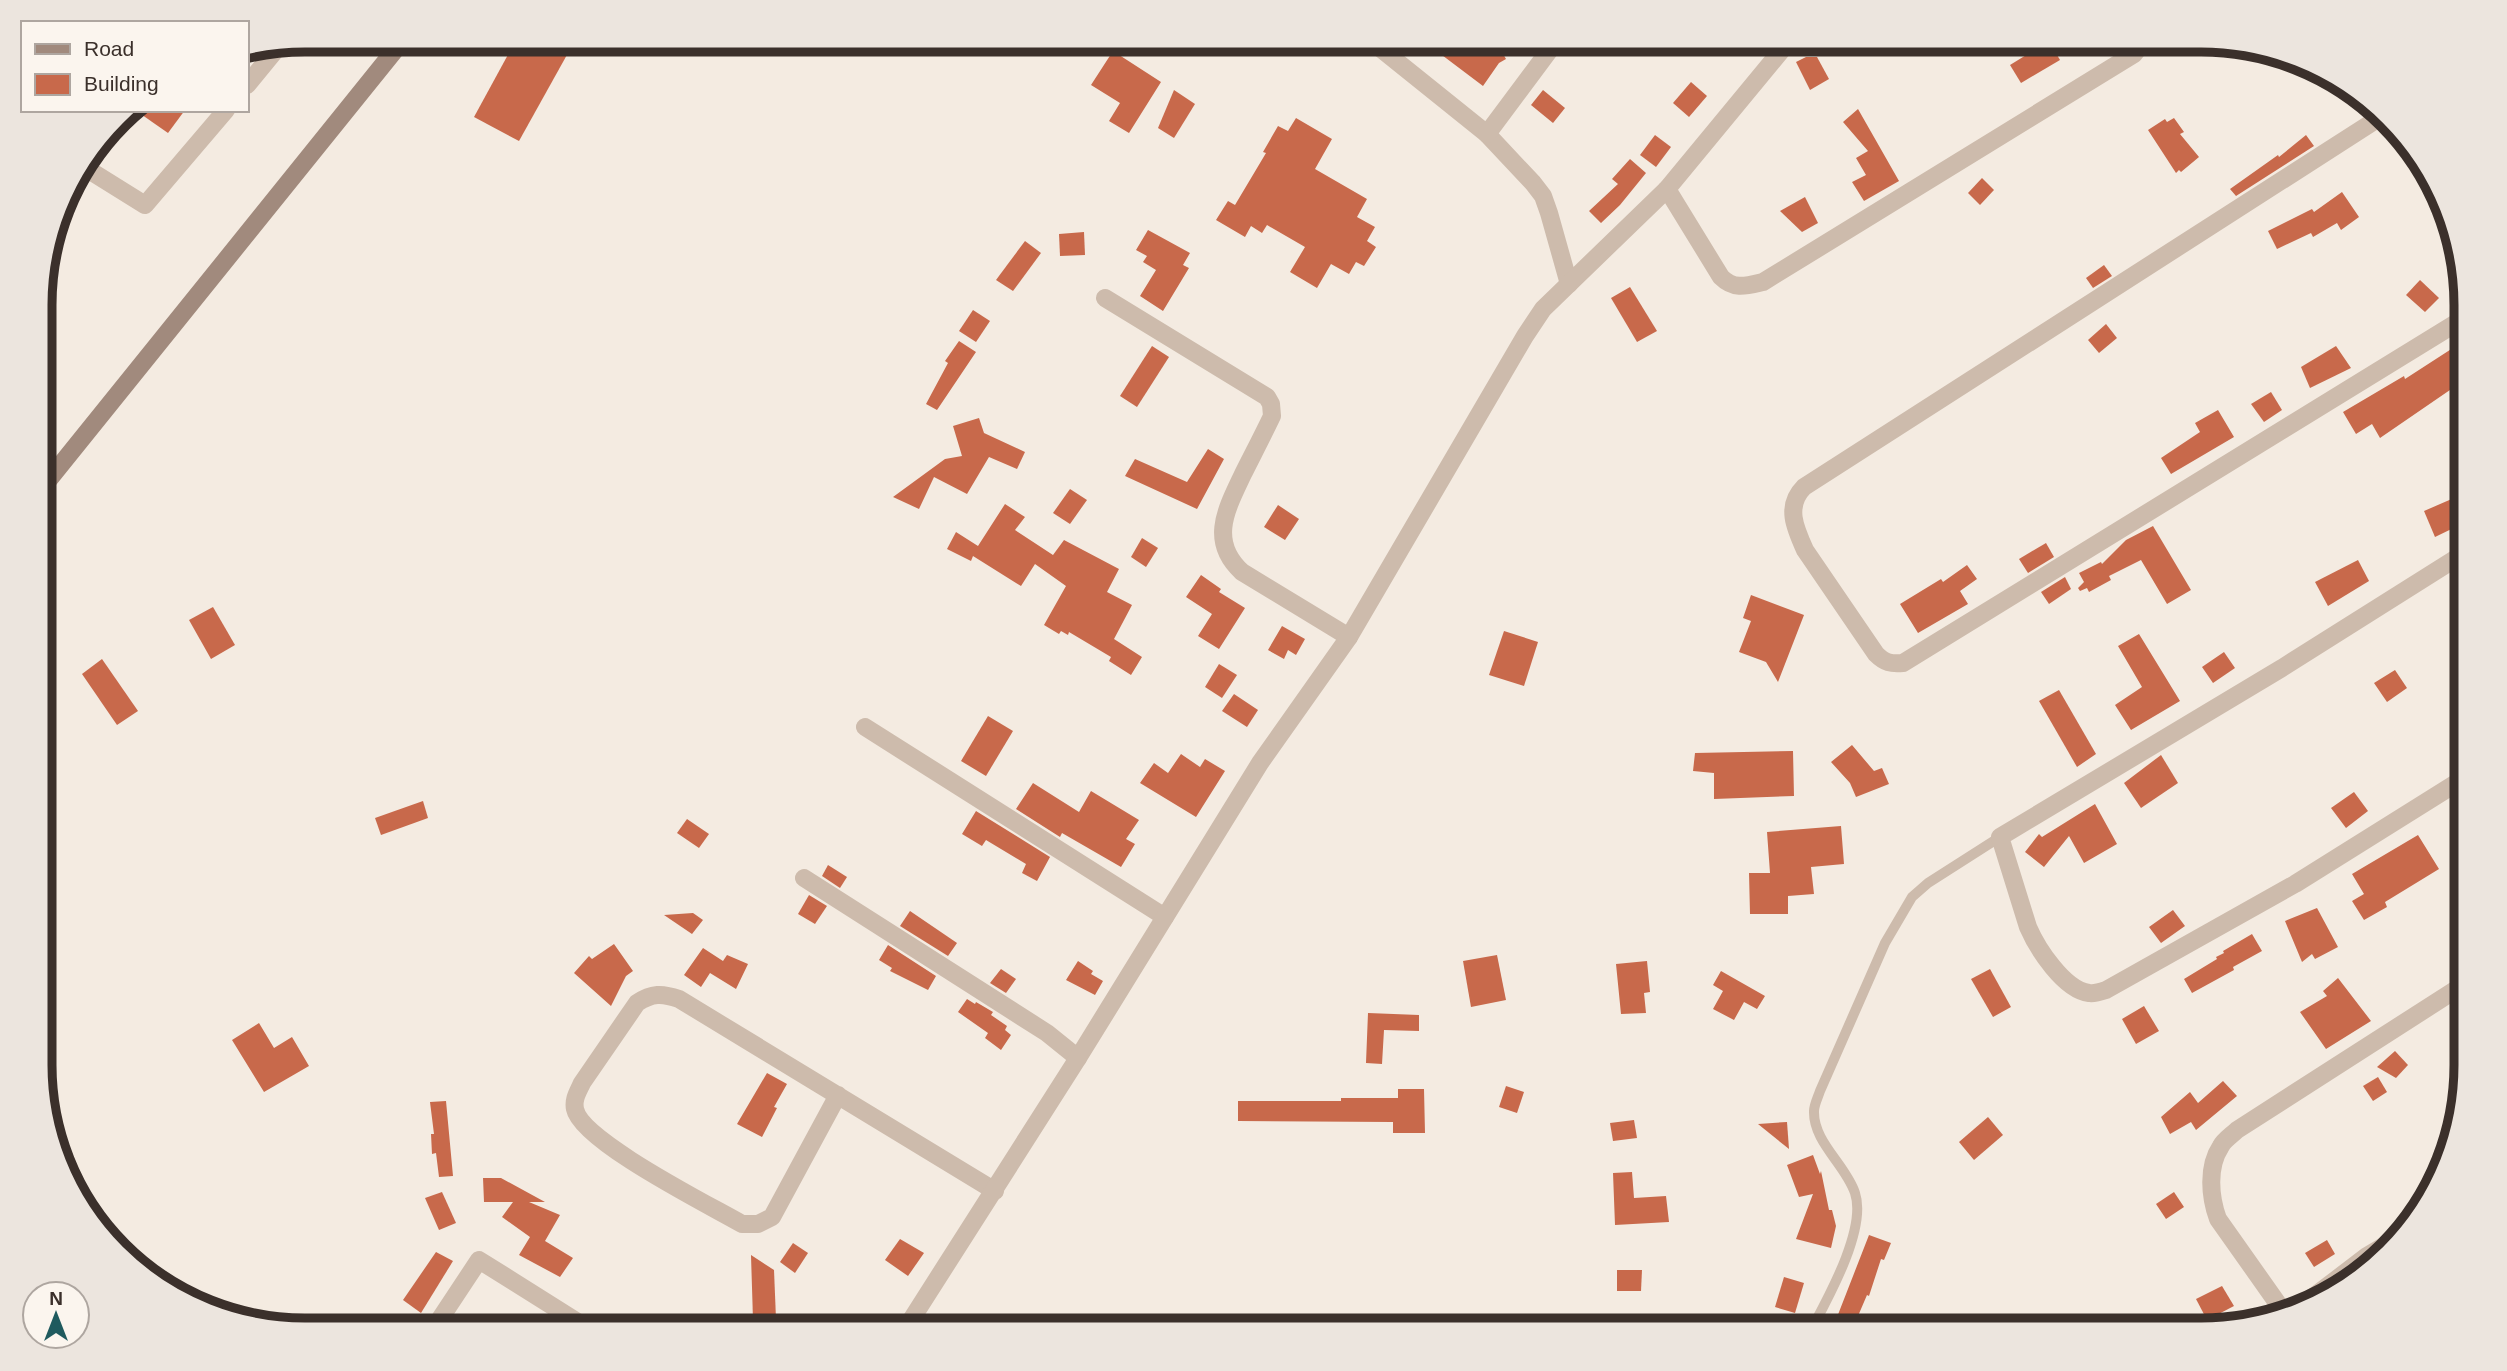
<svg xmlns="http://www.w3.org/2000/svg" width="2507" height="1371" font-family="Helvetica,sans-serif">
	<rect width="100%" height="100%" fill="#f4ebe1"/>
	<g fill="#c8694b">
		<polygon points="516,40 545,40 568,53 519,141 474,117"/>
		<polygon points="1422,40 1495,40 1506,59 1499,63 1483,86"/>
		<polygon points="2049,41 2060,60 2021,83 2010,65"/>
		<polygon points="1113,51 1161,82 1129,133 1109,121 1120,103 1091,85"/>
		<polygon points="1806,57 1817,57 1829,79 1810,90 1796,62"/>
		<polygon points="1691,82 1707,96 1689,117 1673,103"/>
		<polygon points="1174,90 1195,104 1174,138 1158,128"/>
		<polygon points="1543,90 1565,108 1553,123 1531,105"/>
		<polygon points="1858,109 1899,181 1864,201 1852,182 1866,175 1856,158 1868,151 1843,122"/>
		<polygon points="135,110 185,110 168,133"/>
		<polygon points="1296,118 1332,139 1315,169 1367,199 1357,217 1375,227 1367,241 1376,247 1364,266 1356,262 1349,274 1331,264 1317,288 1290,272 1305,247 1267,225 1262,233 1251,226 1245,237 1216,220 1228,201 1235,205 1266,153 1263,152 1278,126 1288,131"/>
		<polygon points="2174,118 2184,132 2180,134 2199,157 2181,172 2179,170 2176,173 2148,130 2165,119 2167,122"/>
		<polygon points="1655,135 1671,147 1656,167 1640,155"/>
		<polygon points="2306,135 2314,146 2236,196 2230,189 2278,155 2279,157"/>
		<polygon points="1630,159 1646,173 1620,205 1601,223 1589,211 1618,184 1612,179"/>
		<polygon points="1982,178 1994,190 1980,205 1968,193"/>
		<polygon points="2342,192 2359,217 2341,230 2337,223 2313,237 2311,233 2277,249 2268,231 2312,209 2314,212"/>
		<polygon points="1805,197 1818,223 1802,232 1780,211"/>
		<polygon points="1148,230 1190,253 1183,265 1189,268 1163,311 1140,296 1156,270 1143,262 1147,256 1136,250"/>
		<polygon points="1084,232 1085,255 1060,256 1059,234"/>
		<polygon points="1025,241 1041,253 1013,291 996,280"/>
		<polygon points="2104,265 2112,276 2093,288 2086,278"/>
		<polygon points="2420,280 2439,298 2425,312 2406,295"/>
		<polygon points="1630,287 1657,331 1637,342 1611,298"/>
		<polygon points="973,310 990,321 976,342 959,331"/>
		<polygon points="2106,324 2117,338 2099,353 2088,340"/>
		<polygon points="959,341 976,352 937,410 926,404 948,363 945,361"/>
		<polygon points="1152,346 1169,357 1137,407 1120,396"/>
		<polygon points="2336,346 2351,368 2310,388 2301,367"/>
		<polygon points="2456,346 2466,363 2466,379 2380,438 2372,424 2356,434 2343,412 2404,376 2405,379"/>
		<polygon points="2271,392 2282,410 2264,422 2251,404"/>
		<polygon points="2218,410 2234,437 2171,474 2161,458 2200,432 2195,423"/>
		<polygon points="979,418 984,433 1025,452 1017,469 989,457 967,494 934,477 919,509 893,497 945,459 962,456 953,426"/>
		<polygon points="1208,449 1224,459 1197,509 1125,476 1135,459 1187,482"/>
		<polygon points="1070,489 1087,500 1070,524 1053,513"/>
		<polygon points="2454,498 2466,522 2435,537 2424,511"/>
		<polygon points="1005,504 1025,517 1015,530 1053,555 1064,540 1119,569 1107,592 1132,605 1114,639 1142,657 1131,675 1109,661 1111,657 1069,632 1068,635 1061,631 1059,634 1044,625 1066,586 1035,564 1021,586 973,556 971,561 947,549 956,532 978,546"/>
		<polygon points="1278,505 1299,519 1285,540 1264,527"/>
		<polygon points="2153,526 2191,590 2167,604 2141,560 2109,576 2111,580 2089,592 2087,588 2080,591 2078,588 2084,582 2079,573 2101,562 2102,564 2126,540"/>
		<polygon points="1142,538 1158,548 1146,567 1131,557"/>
		<polygon points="2046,543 2054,557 2028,573 2019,559"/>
		<polygon points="2358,560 2369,581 2328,606 2315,582"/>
		<polygon points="1967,565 1977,579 1960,591 1968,604 1918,633 1900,604 1941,579 1943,582"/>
		<polygon points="1201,575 1221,589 1219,592 1245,608 1219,649 1198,636 1212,614 1186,597"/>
		<polygon points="2065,577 2071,589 2049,604 2041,592"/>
		<polygon points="1751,595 1804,615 1778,682 1766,662 1739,652 1751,621 1743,618"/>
		<polygon points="213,607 235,645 211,659 189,620"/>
		<polygon points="1282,626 1305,639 1296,655 1288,650 1284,659 1268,650"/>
		<polygon points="1504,631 1538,642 1524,686 1489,675"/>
		<polygon points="2139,634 2180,701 2131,730 2115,705 2142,687 2118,646"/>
		<polygon points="2224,652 2235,668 2213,683 2202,667"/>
		<polygon points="102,659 138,711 117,725 82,674"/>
		<polygon points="1219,664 1237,675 1222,698 1205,687"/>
		<polygon points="2395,670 2407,688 2387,702 2374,683"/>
		<polygon points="2059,690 2096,754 2077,767 2039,701"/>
		<polygon points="1234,694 1258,710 1247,727 1222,711"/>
		<polygon points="988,716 1013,731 986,776 961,761"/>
		<polygon points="1852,745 1874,771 1882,768 1889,784 1856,797 1850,783 1831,762"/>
		<polygon points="1793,751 1794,796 1714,799 1714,773 1693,771 1695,753"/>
		<polygon points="1181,754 1200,767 1205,759 1225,771 1196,817 1140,783 1154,763 1168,773"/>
		<polygon points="2161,755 2178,783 2141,808 2124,783"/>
		<polygon points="1033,783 1079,812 1091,791 1139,820 1126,839 1135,844 1121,867 1062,833 1060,837 1016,809"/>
		<polygon points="2354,792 2368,811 2346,828 2331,808"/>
		<polygon points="423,801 428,818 381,835 375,818"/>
		<polygon points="2095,804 2117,844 2084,863 2069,836 2044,867 2025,852 2039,834 2042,837"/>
		<polygon points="976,811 1050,857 1037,881 1022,873 1026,864 986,840 982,846 962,834"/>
		<polygon points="687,819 709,834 699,848 677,833"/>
		<polygon points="1841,826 1844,864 1811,867 1814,894 1788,896 1788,914 1750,914 1749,873 1770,873 1767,832"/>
		<polygon points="2418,835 2439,869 2385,902 2387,907 2364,920 2352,901 2364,894 2352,874"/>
		<polygon points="828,865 847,877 840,888 822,876"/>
		<polygon points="809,895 827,906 815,924 798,914"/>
		<polygon points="2317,908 2338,947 2315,959 2312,954 2302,962 2285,921"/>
		<polygon points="2173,910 2185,926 2161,943 2149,927"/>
		<polygon points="910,911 957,943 948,956 900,926"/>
		<polygon points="693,913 703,920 692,934 664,915"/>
		<polygon points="2252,934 2262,951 2233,967 2234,970 2192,993 2184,979 2217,959 2216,957 2224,953 2223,951"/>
		<polygon points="614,944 633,971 626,976 611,1006 574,973 589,956 592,959"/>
		<polygon points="888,945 936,976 928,990 890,971 892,968 879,960"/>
		<polygon points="703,948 723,961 727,955 748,964 736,989 710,973 701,987 684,975"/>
		<polygon points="1497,955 1506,1000 1471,1007 1463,961"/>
		<polygon points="1078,961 1093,971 1091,974 1103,981 1095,995 1066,980"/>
		<polygon points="1647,961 1650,992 1644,993 1646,1013 1621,1014 1616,964"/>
		<polygon points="1001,969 1016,979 1006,993 990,983"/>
		<polygon points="1990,969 2011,1007 1993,1017 1971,979"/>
		<polygon points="1721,971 1765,996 1757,1009 1744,1002 1734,1020 1713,1009 1723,991 1713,985"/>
		<polygon points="2338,978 2371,1021 2326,1049 2300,1012 2327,996 2323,991"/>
		<polygon points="967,999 975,1004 976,1002 993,1012 991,1015 1007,1026 1005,1030 1011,1035 1001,1050 985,1038 988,1033 958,1012"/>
		<polygon points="2144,1006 2159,1031 2136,1044 2122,1019"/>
		<polygon points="1368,1013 1419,1015 1419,1031 1384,1030 1382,1064 1366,1063"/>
		<polygon points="259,1023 274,1048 292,1037 309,1066 264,1092 232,1040"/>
		<polygon points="2395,1051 2408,1065 2396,1078 2377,1067"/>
		<polygon points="767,1073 787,1084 774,1107 777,1108 762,1137 737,1124"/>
		<polygon points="2378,1077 2387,1092 2373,1101 2363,1086"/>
		<polygon points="2223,1081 2237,1096 2196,1130 2191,1122 2170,1134 2161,1117 2190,1092 2198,1103"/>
		<polygon points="1506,1086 1524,1092 1517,1113 1499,1107"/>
		<polygon points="1398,1089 1424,1089 1425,1133 1393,1133 1393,1122 1238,1121 1238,1101 1341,1101 1341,1098 1398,1098"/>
		<polygon points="446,1101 453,1176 439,1177 436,1153 432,1154 431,1134 434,1134 430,1102"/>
		<polygon points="1988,1117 2003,1135 1974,1160 1959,1142"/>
		<polygon points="1634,1120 1637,1138 1613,1141 1610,1123"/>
		<polygon points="1787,1122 1789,1149 1758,1124"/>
		<polygon points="1813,1155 1820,1174 1821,1171 1829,1210 1832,1210 1836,1226 1831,1248 1796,1239 1813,1194 1799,1197 1787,1165"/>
		<polygon points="1632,1172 1634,1198 1666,1196 1669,1222 1615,1225 1613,1173"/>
		<polygon points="483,1178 501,1178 545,1202 529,1202 560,1215 545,1241 573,1258 560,1277 519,1255 530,1237 502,1217 513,1202 484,1202"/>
		<polygon points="442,1192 456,1223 439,1230 425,1198"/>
		<polygon points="2174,1192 2184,1207 2166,1219 2156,1204"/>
		<polygon points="1869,1235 1891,1243 1884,1260 1881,1259 1869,1296 1867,1295 1852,1330 1832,1330"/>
		<polygon points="900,1239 924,1253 908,1276 885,1260"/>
		<polygon points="2327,1240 2335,1254 2314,1267 2305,1253"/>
		<polygon points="793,1243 808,1253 795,1273 780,1262"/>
		<polygon points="436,1252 453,1261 421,1313 403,1300"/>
		<polygon points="751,1255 774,1270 776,1319 753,1320"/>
		<polygon points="1617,1270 1642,1270 1641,1291 1617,1291"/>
		<polygon points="1784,1277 1804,1283 1795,1313 1775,1307"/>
		<polygon points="2222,1286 2234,1306 2207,1320 2196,1299"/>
	</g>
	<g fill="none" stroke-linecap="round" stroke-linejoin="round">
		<path stroke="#cdbbac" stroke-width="10" d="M 1811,1330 C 1828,1298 1867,1229 1855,1193 C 1846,1165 1813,1142 1814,1111 C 1814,1105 1818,1097 1820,1091 L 1885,943 L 1912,897 L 1928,883 L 2000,837"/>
		<g stroke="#cdbbac" stroke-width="18">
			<polyline points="1370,40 1487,134 1533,183 1543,196 1549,213 1569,284"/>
			<path d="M 1787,43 C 1810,45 1835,51 1856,40"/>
			<polyline points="247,85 279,46"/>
			<path d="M 2379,118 L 1804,487 C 1785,506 1795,528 1805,550 L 1876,654 C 1885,663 1891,664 1903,663 L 2466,317"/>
			<polyline points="1487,134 1557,40"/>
			<polyline points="84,167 145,205 226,110"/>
			<path d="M 1667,189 L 1721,277 C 1734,290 1746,286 1763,282 L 2134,54 L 2145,40"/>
			<path d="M 1105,298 L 1267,397 L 1271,404 L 1272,416 C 1263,435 1253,454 1243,474 C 1227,508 1208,541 1242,572 L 1349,637"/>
			<path d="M 2466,552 L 2282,668 L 2000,837 L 2028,927 C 2037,948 2064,990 2089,993 C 2094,994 2100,992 2106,990 L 2295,884 L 2466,777"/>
			<polyline points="865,727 1165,917"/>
			<polyline points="804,878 1047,1033 1078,1058"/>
			<path d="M 838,1095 L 772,1217 L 758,1224 L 742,1224 C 711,1206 581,1141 575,1109 C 573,1099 578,1092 582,1083 L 637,1003 C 652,993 662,993 679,999 L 995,1191"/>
			<polyline points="2304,1304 2367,1256 2404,1234"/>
			<path d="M 2283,1311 L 2218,1219 C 2210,1197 2207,1167 2221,1146 C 2224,1140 2232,1135 2237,1130 L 2466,983"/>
			<polyline points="432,1331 479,1260 592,1331"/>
			<polyline points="904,1331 1078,1058 1260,763 1349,637 1525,336 1543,309 1667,189 1790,40"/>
		</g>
		<polyline stroke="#a18a7d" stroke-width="18" points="42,488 403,40"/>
	</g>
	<path d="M0 0H2507V1371H0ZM305 52H2201A253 253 0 0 1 2454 305V1065A253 253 0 0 1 2201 1318H305A253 253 0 0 1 52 1065V305A253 253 0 0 1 305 52Z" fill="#ece5de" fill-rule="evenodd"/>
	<path fill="none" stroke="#3b302b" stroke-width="9" d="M305 52H2201A253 253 0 0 1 2454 305V1065A253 253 0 0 1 2201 1318H305A253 253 0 0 1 52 1065V305A253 253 0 0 1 305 52Z"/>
	<rect x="21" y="21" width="228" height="91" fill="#fbf5ee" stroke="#aea6a0" stroke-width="2"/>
	<rect x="35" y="44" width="35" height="10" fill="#a18a7d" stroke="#aea6a0" stroke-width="2"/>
	<text x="84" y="56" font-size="21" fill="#3b302b">Road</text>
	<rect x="35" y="74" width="35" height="21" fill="#c8694b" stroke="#aea6a0" stroke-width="2"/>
	<text x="84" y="91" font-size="21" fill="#3b302b">Building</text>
	<g transform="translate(56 1315)"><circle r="33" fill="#fbf5ee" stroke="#aea6a0" stroke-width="2"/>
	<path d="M0-5L12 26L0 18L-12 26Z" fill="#1f5a5e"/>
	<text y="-10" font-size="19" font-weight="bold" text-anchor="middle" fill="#3b302b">N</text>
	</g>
</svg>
